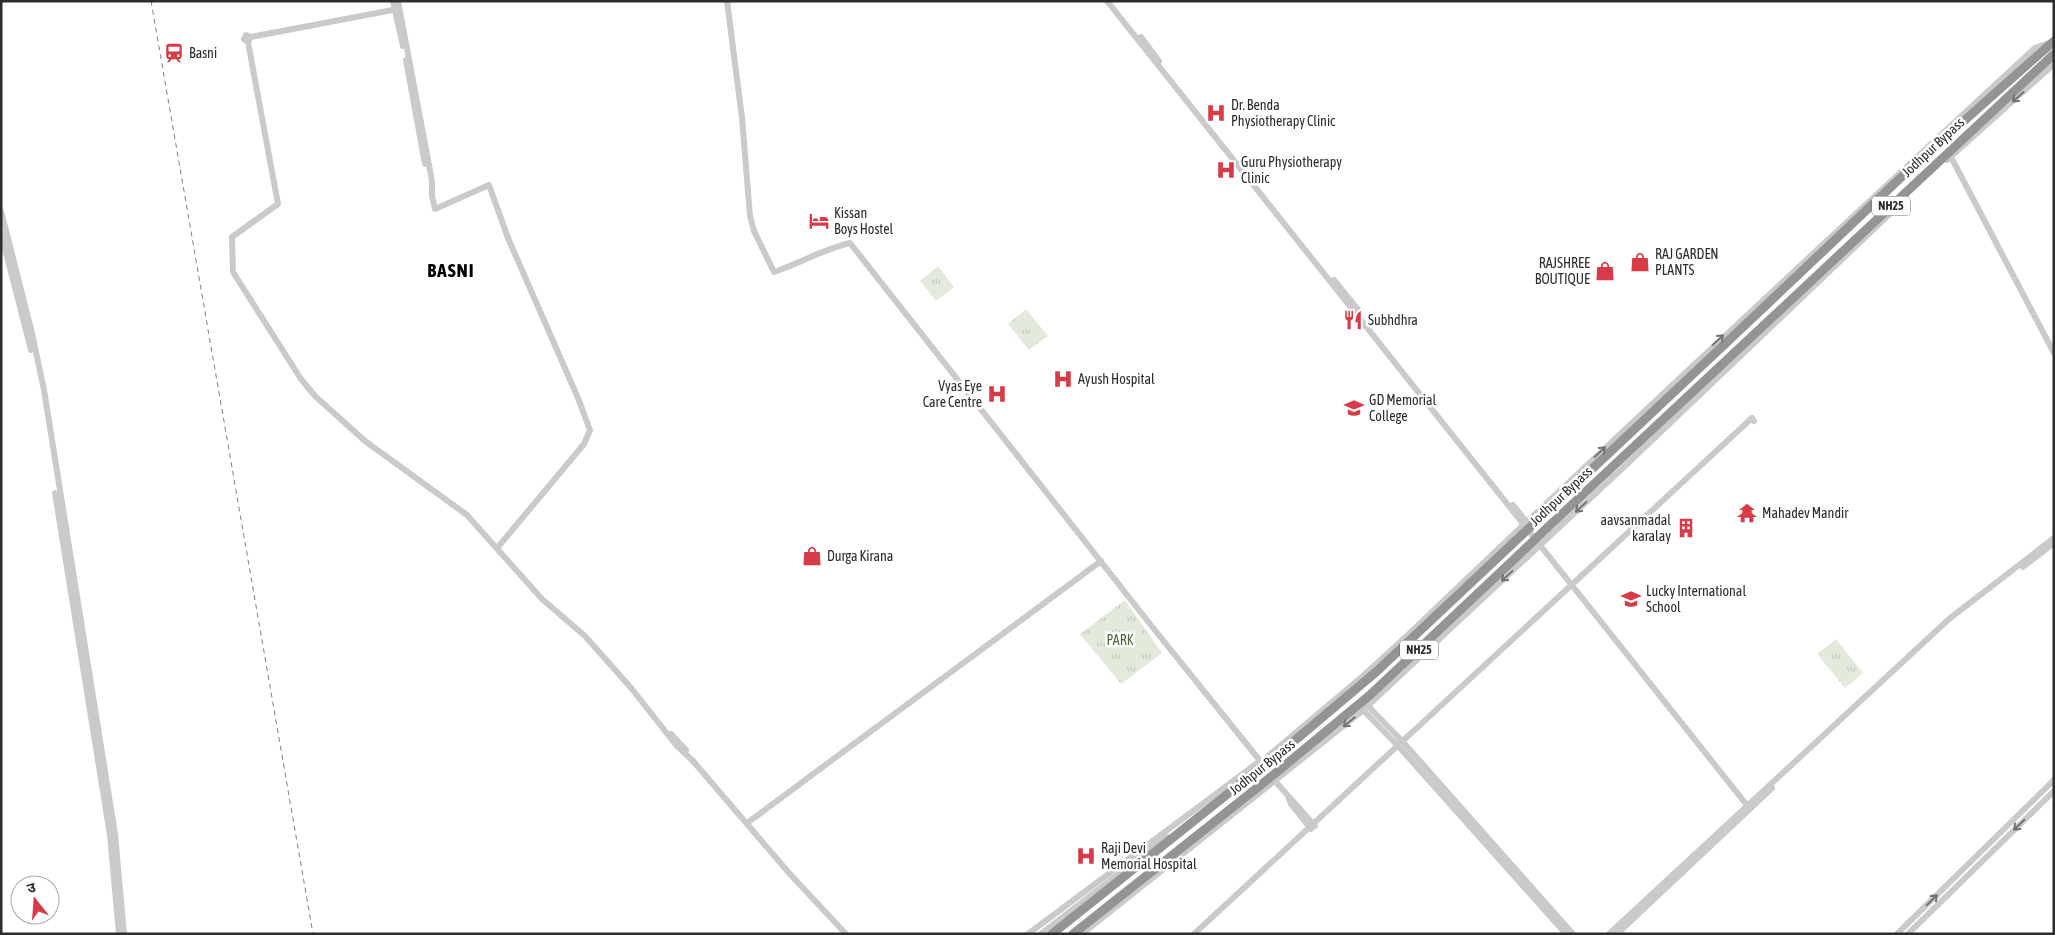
<svg xmlns="http://www.w3.org/2000/svg" width="2055" height="935" font-family="'Asap Condensed','Noto Sans Devanagari',sans-serif">
	<defs>
		<pattern id="grass-tufts" width="24" height="20" patternUnits="userSpaceOnUse" patternTransform="scale(1.25)"><rect width="24" height="20" fill="#e3eadb"/><path d="M3 7l-1-3M5 7V3M7 7l1-3M15 17l-1-3M17 17v-4M19 17l1-3" fill="none" stroke="#c3c9bc"/></pattern>
	</defs>
	<rect width="100%" height="100%" fill="#fff"/>
	<g fill="url(#grass-tufts)">
		<polygon points="938,266 954,287 936,301 920,281"/>
		<polygon points="1026,309 1048,336 1029,350 1008,324"/>
		<polygon points="1125,600 1162,653 1121,684 1080,634"/>
		<polygon points="1836,639 1863,673 1845,688 1817,654"/>
	</g>
	<g fill="none" stroke-linecap="round" stroke-linejoin="round">
		<g stroke="#cacaca" stroke-width="6">
			<polyline points="393,1 403,46"/>
			<polyline points="398,1 432,181 432,196 435,209 489,185 508,238 578,398 590,430 584,444 498,547"/>
			<path d="M 727,1 L 742,118 L 750,216 L 754,231 L 774,272 C 800,263 824,249 850,243 L 1150,624 L 1261,762"/>
			<polyline points="1107,1 1750,809"/>
			<polyline points="251,37 248,42 244,39 246,35 251,37 398,9"/>
			<polyline points="1141,37 1159,61"/>
			<polyline points="248,42 278,204 232,237 233,272 301,379 315,396 365,441 467,515 542,599 585,636 632,689 676,745 694,762"/>
			<polyline points="406,60 425,164"/>
			<polyline points="1951,157 2054,353"/>
			<polyline points="1947,160 2054,64"/>
			<polyline points="1,211 32,333 44,390 115,834 124,934"/>
			<polyline points="1,233 31,350"/>
			<polyline points="1334,280 1359,311"/>
			<polyline points="55,493 110,835 119,934"/>
			<polyline points="1513,505 1528,524"/>
			<polyline points="2023,567 2054,543"/>
			<polyline points="1368,706 1402,741 1573,934"/>
			<polyline points="1363,710 1400,748 1566,934"/>
			<polyline points="671,734 686,750"/>
			<path d="M 1267,757 L 1364,675 L 1410,633 C 1616,436 1825,242 2035,48 L 2049,43"/>
			<polyline points="693,761 789,873 846,934"/>
			<polyline points="1275,781 1315,826"/>
			<polyline points="1288,796 1291,804 1311,829"/>
			<polyline points="747,823 1101,561"/>
			<polyline points="1028,934 1260,761"/>
			<polyline points="1041,934 1167,837"/>
			<polyline points="1082,934 1361,712 1626,465 1898,206"/>
			<polyline points="1194,934 1752,418 1754,421"/>
			<polyline points="1609,934 1949,619 2054,538"/>
			<polyline points="1617,934 1772,788"/>
			<polyline points="1897,934 2054,780"/>
			<polyline points="1908,934 2054,791"/>
		</g>
		<g stroke="#949494" stroke-width="9">
			<polyline points="1725,344 1912,167 2054,41"/>
			<polyline points="1547,528 2054,54"/>
			<polyline points="1052,934 1299,737"/>
			<polyline points="1073,934 1272,776 1370,695 1526,548"/>
		</g>
		<polyline stroke="#828282" stroke-width="1" stroke-dasharray="5 4" stroke-linecap="butt" points="151,1 313,934"/>
		<g stroke="#949494" stroke-width="9">
			<polyline points="1526,548 1547,528"/>
			<polyline points="1299,737 1376,672 1725,344"/>
		</g>
	</g>
	<defs><path id="oneway-shaft" d="M-6 0H5M1.5-3L5.5 0L1.5 3" fill="none" stroke-width="1.6" stroke-linecap="round" stroke-linejoin="round" transform="scale(1.25)"/></defs>
	<g stroke="#747474">
		<use href="#oneway-shaft" transform="translate(2018 97) rotate(138)"/>
		<use href="#oneway-shaft" transform="translate(1718 340) rotate(-43)"/>
		<use href="#oneway-shaft" transform="translate(1600 452) rotate(-43)"/>
		<use href="#oneway-shaft" transform="translate(1581 507) rotate(137)"/>
		<use href="#oneway-shaft" transform="translate(1507 576) rotate(137)"/>
		<use href="#oneway-shaft" transform="translate(1349 722) rotate(141)"/>
		<use href="#oneway-shaft" transform="translate(2019 825) rotate(136)"/>
		<use href="#oneway-shaft" transform="translate(1932 900) rotate(-45)"/>
	</g>
	<defs>
		<symbol id="station-bare" viewBox="-9 -9 18 18"><path d="M-3-6H3Q5-6 5-4V2Q5 4 3 4L4.5 6H3L1.5 4h-3L-3 6H-4.5L-3 4Q-5 4-5 2V-4Q-5-6-3-6ZM-3.5-4v3h7v-3ZM-3.5 1v1.5H-2V1ZM2 1v1.5H3.5V1Z" fill="#d83b47" stroke="#fff" stroke-width="2.5" paint-order="stroke"/></symbol>
		<symbol id="hospital-bare" viewBox="-9 -9 18 18"><path d="M-5-5h3v3.5h4V-5h3V5h-3V1.5h-4V5h-3Z" fill="#d83b47" stroke="#fff" stroke-width="2.5" paint-order="stroke"/></symbol>
		<symbol id="hotel-bare" viewBox="-9 -9 18 18"><path d="M-6-4.5h1.5V1H6V5H4.5V3h-9V5H-6ZM-4 0a1.8 1.8 0 1 1 3.6 0ZM.5 0V-2.5h3Q6-2.5 6 0Z" fill="#d83b47" stroke="#fff" stroke-width="2.5" paint-order="stroke"/></symbol>
		<symbol id="shop-bare" viewBox="-9 -9 18 18"><path d="M-5-2.5h2.3a2.7 3.5 0 0 1 5.4 0H5L5.5 6h-11ZM-1.5-2.5h3a1.5 2.3 0 0 0-3 0Z" fill="#d83b47" stroke="#fff" stroke-width="2.5" paint-order="stroke"/></symbol>
		<symbol id="restaurant-bare" viewBox="-9 -9 18 18"><path d="M-5-6h1v4h1v-4h1v4h1v-4h1v5L-1.5 .5V6h-2V.5L-5-1ZM5-6V6H3V1.5H1.5Q1.5-4 5-6Z" fill="#d83b47" stroke="#fff" stroke-width="2.5" paint-order="stroke"/></symbol>
		<symbol id="university-bare" viewBox="-9 -9 18 18"><path d="M0-5L7-2L0 1L-7-2ZM-4 1L0 2.5L4 1V4Q0 6-4 4Z" fill="#d83b47" stroke="#fff" stroke-width="2.5" paint-order="stroke"/></symbol>
		<symbol id="temple-bare" viewBox="-9 -9 18 18"><path d="M0-6L5-2H3V0L6.5 2.5H4V6H1.5V3h-3V6H-4V2.5H-6.5L-3 0V-2H-5Z" fill="#d83b47" stroke="#fff" stroke-width="2.5" paint-order="stroke"/></symbol>
		<symbol id="building-bare" viewBox="-9 -9 18 18"><path d="M-4-6H4V6H1V3H-1V6H-4ZM-2.5-4.3h1.7v1.8h-1.7ZM.8-4.3h1.7v1.8H.8ZM-2.5-1h1.7V.8h-1.7ZM.8-1h1.7V.8H.8Z" fill="#d83b47" stroke="#fff" stroke-width="2.5" paint-order="stroke"/></symbol>
		<symbol id="school-bare" viewBox="-9 -9 18 18"><path d="M0-5L7-2L0 1L-7-2ZM-4 1L0 2.5L4 1V4Q0 6-4 4Z" fill="#d83b47" stroke="#fff" stroke-width="2.5" paint-order="stroke"/></symbol>
	</defs>
	<g fill-rule="evenodd">
		<use href="#station-bare" x="160" y="39" width="28" height="28"/>
		<use href="#hospital-bare" x="1202" y="99" width="28" height="28"/>
		<use href="#hospital-bare" x="1212" y="156" width="28" height="28"/>
		<use href="#hotel-bare" x="805" y="207" width="28" height="28"/>
		<use href="#shop-bare" x="1626" y="248" width="28" height="28"/>
		<use href="#shop-bare" x="1591" y="257" width="28" height="28"/>
		<use href="#restaurant-bare" x="1339" y="306" width="28" height="28"/>
		<use href="#hospital-bare" x="1049" y="365" width="28" height="28"/>
		<use href="#hospital-bare" x="983" y="380" width="28" height="28"/>
		<use href="#university-bare" x="1340" y="394" width="28" height="28"/>
		<use href="#temple-bare" x="1733" y="499" width="28" height="28"/>
		<use href="#building-bare" x="1672" y="514" width="28" height="28"/>
		<use href="#shop-bare" x="798" y="542" width="28" height="28"/>
		<use href="#school-bare" x="1617" y="585" width="28" height="28"/>
		<use href="#hospital-bare" x="1072" y="842" width="28" height="28"/>
	</g>
	<g text-anchor="middle" dominant-baseline="central" stroke-width="5" stroke-linejoin="round" paint-order="stroke">
		<g fill="#fff" stroke="#6c6c6c" stroke-width="1">
			<rect x="1872" y="196.5" width="38" height="19" rx="4"/>
			<rect x="1400" y="640.5" width="38" height="19" rx="4"/>
		</g>
		<g font-size="12" font-weight="bold" fill="#2d2d2d">
			<text x="1891" y="206">NH25</text>
			<text x="1419" y="650">NH25</text>
		</g>
		<g font-size="14" fill="#2d2d2d" stroke="#fff" text-anchor="start">
			<text x="189" y="53">Basni</text>
			<text x="1231" y="105">Dr. Benda<tspan x="1231" dy="16">Physiotherapy Clinic</tspan></text>
			<text x="1241" y="162">Guru Physiotherapy<tspan x="1241" dy="16">Clinic</tspan></text>
			<text x="834" y="213">Kissan<tspan x="834" dy="16">Boys Hostel</tspan></text>
			<text x="1655" y="254">RAJ GARDEN<tspan x="1655" dy="16">PLANTS</tspan></text>
			<text x="1590" y="263" text-anchor="end">RAJSHREE<tspan x="1590" dy="16">BOUTIQUE</tspan></text>
			<text x="1368" y="320">Subhdhra</text>
			<text x="1078" y="379">Ayush Hospital</text>
			<text x="982" y="386" text-anchor="end">Vyas Eye<tspan x="982" dy="16">Care Centre</tspan></text>
			<text x="1369" y="400">GD Memorial<tspan x="1369" dy="16">College</tspan></text>
			<text x="1762" y="513">Mahadev Mandir</text>
			<text x="1671" y="520" text-anchor="end">aavsanmadal<tspan x="1671" dy="16">karalay</tspan></text>
			<text x="827" y="556">Durga Kirana</text>
			<text x="1646" y="591">Lucky International<tspan x="1646" dy="16">School</tspan></text>
			<text x="1101" y="848">Raji Devi<tspan x="1101" dy="16">Memorial Hospital</tspan></text>
		</g>
		<g font-size="14" fill="#2d2d2d" stroke="#fff">
			<text transform="translate(1933 147) rotate(-43)">Jodhpur Bypass</text>
			<text transform="translate(1561 496) rotate(-43)">Jodhpur Bypass</text>
			<text transform="translate(1262 767) rotate(-39)">Jodhpur Bypass</text>
		</g>
		<g font-size="14" fill="#50653e" stroke="#fff">
			<text x="1120" y="640">PARK</text>
		</g>
		<g font-size="19" font-weight="bold" letter-spacing="1" fill="#000" stroke="#fff">
			<text x="451" y="270">BASNI</text>
		</g>
	</g>
	<rect width="2055" height="935" fill="none" stroke="#2d2d2d" stroke-width="5"/>
	<g transform="translate(35 900) rotate(343)"><circle r="24" fill="#ffffff" stroke="#ababab"/>
	<path d="M0-4L9 19L0 12L-9 19Z" fill="#d83b47"/>
	<text y="-8" font-size="14" font-weight="bold" text-anchor="middle" fill="#2d2d2d">उ</text>
	</g>
</svg>
